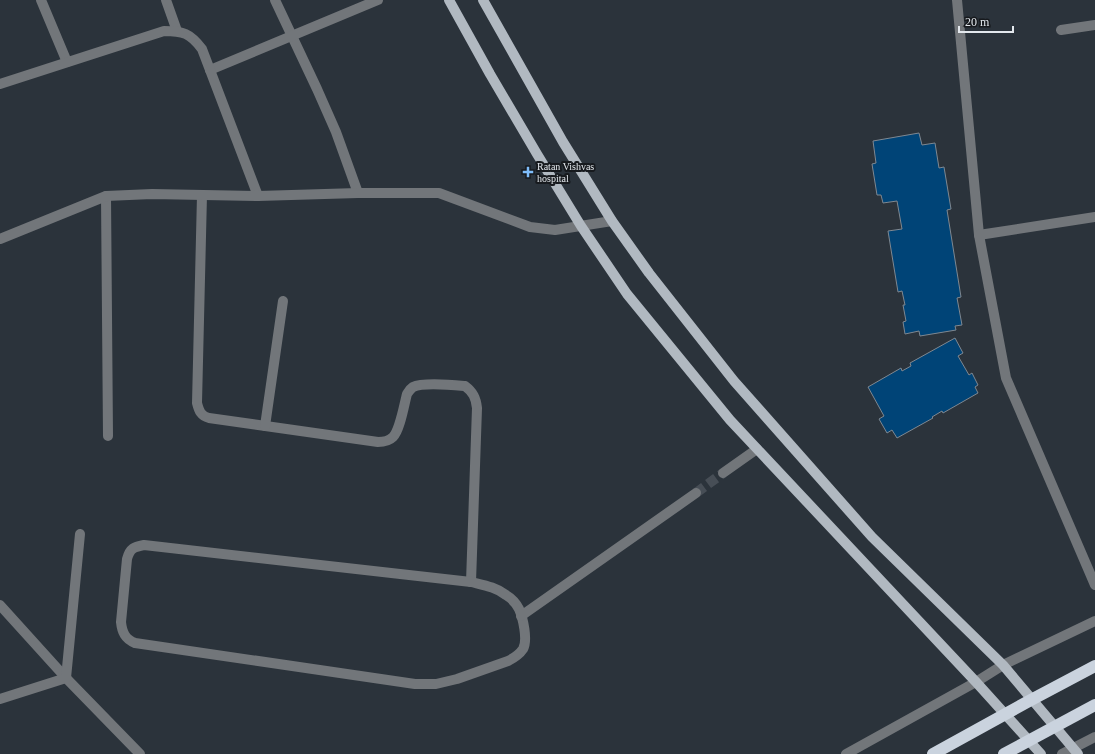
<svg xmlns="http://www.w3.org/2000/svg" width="1095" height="754" font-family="'Times New Roman',serif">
	<rect width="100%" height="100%" fill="#2b333b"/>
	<g fill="#047" stroke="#7f8891">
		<polygon points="919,133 922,145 935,143 939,168 944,167 951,209 947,210 961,297 957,298 962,325 955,326 956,330 920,336 919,331 905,334 903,322 906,321 903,305 905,305 902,291 898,292 888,231 902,229 897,201 883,203 881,195 877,195 872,164 876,163 873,141"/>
		<polygon points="955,338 963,353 958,356 969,375 972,373 978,385 975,387 978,393 943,413 942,411 932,417 933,418 897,438 892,430 887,433 879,419 884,416 868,387 901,368 902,371 911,366 910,363"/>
	</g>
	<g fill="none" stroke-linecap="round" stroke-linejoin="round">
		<polyline stroke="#474e56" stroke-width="10" stroke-dasharray="10 5" stroke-linecap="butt" points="696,493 723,473"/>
		<g stroke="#72767a" stroke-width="10">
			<polyline points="41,0 67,62"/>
			<polyline points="166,0 177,31"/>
			<polyline points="275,0 317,89 336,132 358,193"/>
			<polyline points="957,0 979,235"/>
			<polyline points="1061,30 1095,25"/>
			<polyline points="210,70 378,0"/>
			<path d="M 0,84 L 164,31 C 183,31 190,33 202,49 L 258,196"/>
			<path d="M 202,195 L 197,403 C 199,411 201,416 209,418 L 378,442 C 384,442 389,441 393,437 C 400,430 404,405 407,394 C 409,391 410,389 413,387 C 423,382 454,385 465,386 C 473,392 476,398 477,408 L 471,582"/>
			<polyline points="106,196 108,436"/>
			<polyline points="1095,217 979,235 1006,378 1095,585"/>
			<polyline points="0,239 106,196 152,194 258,196 358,193 439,193 530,227 555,230 612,221"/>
			<polyline points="265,426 283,301"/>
			<polyline points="723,473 757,449"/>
			<path d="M 144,545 L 471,582 C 483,585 496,587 506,595 C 511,598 516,603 519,609 C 523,618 528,640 523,649 C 519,655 514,658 508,661 L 457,679 L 436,684 L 415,684 L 135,643 C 125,639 122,632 121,622 L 127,559 C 130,548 134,547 144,545 Z"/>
			<polyline points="0,605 66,678 140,754"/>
			<polyline points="521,616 696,493"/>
			<polyline points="0,699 66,678 80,534"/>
			<polyline points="846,754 976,682 1003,665 1095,621"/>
			<polyline points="1062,754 1095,737"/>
		</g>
		<g stroke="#b1b9c1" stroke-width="10">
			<polyline points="449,0 490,74 537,154 581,226 627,294 730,420 976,682 1041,754"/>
			<polyline points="483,0 563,142 612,221 649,273 734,381 872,537 1003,665 1078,754"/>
		</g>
		<g stroke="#cad3de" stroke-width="12">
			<polyline points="933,754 1029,701 1095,666"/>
			<polyline points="1004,754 1095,705"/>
		</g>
	</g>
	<path fill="#7fbdfa" stroke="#171a1e" stroke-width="1.5" d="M526 166h4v4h4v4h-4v4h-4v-4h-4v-4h4z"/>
	<g text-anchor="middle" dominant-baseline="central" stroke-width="4" stroke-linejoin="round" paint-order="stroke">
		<g font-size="10" fill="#e3e8ed" stroke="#171a1e" text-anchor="start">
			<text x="537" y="166">Ratan Vishvas<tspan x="537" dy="12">hospital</tspan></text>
		</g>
	</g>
	<path d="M959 26v6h54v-6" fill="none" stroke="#e3e8ed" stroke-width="2"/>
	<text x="965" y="26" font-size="12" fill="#e3e8ed" stroke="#171a1e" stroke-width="3" paint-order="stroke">20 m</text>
</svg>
